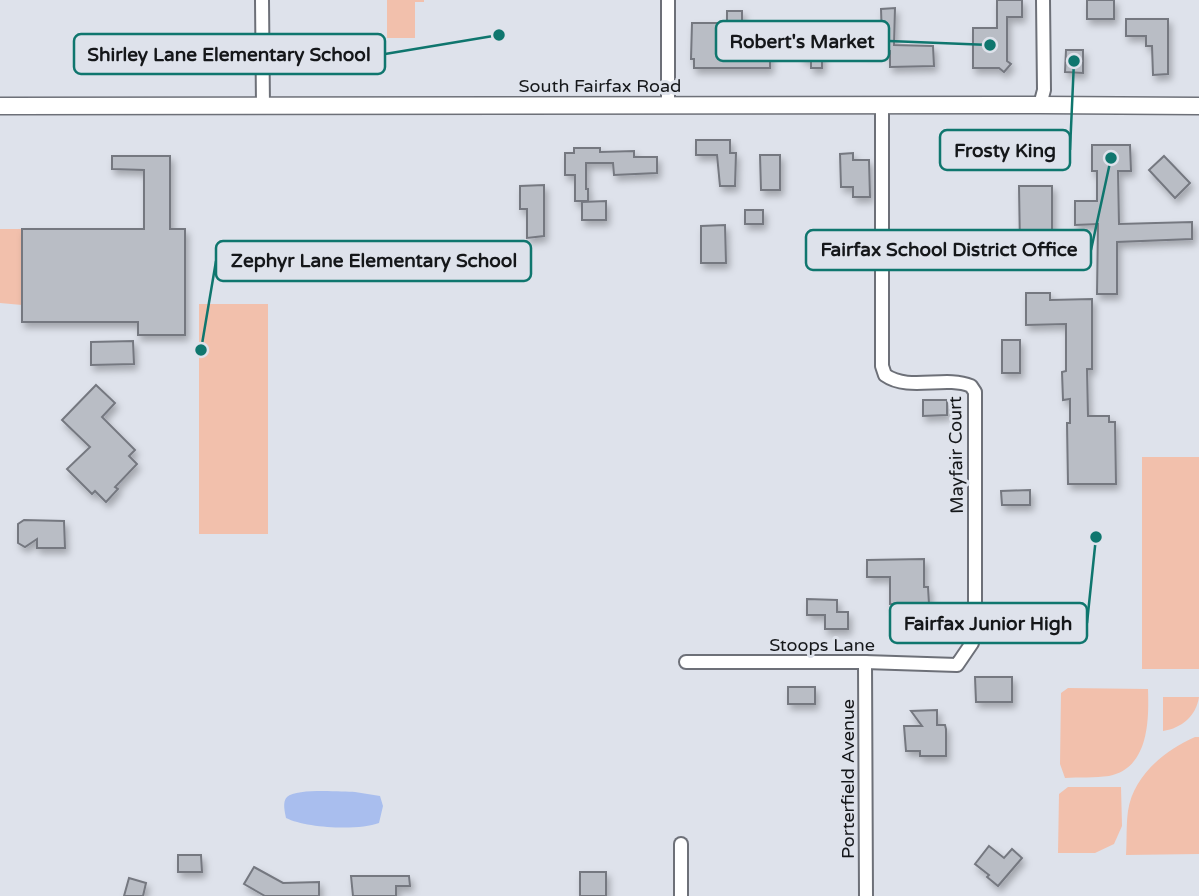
<svg xmlns="http://www.w3.org/2000/svg" width="1199" height="896" font-family="'Varela Round',sans-serif">
	<defs>
		<filter id="shadow"><feDropShadow dx="3" dy="5" stdDeviation="3.5" flood-color="#0004"/></filter>
	</defs>
	<rect width="100%" height="100%" fill="#dee2eb"/>
	<g fill="#f2c0ac">
		<polygon points="387,0 424,0 424,2 415,2 415,38 387,38"/>
		<polygon points="0,229 22,229 22,305 0,303"/>
		<rect x="199" y="304" width="69" height="230"/>
		<rect x="1142" y="457" width="57" height="212"/>
		<path d="M 1068,688 L 1148,689 C 1149,720 1149,768 1109,776 C 1095,778 1079,777 1065,778 L 1060,764 L 1061,693 Z"/>
		<path d="M 1163,697 L 1199,697 C 1196,716 1182,728 1163,731 Z"/>
		<path d="M 1195,737 L 1199,737 L 1199,854 L 1126,855 C 1127,841 1126,825 1128,811 C 1133,776 1165,750 1195,737 Z"/>
		<polygon points="1068,787 1121,787 1122,826 1114,844 1095,853 1058,853 1059,794"/>
	</g>
	<path fill="#a9beee" d="M 355,792 L 380,796 L 383,806 L 379,823 C 358,831 306,828 286,818 C 285,812 282,802 287,797 C 297,788 342,792 355,792 Z"/>
	<g fill="#b9bdc5" stroke="#757880" stroke-width="2" filter="url(#shadow)">
		<polygon points="997,0 1022,0 1022,17 1007,17 1007,61 1011,64 1004,72 999,68 973,68 973,28 997,28"/>
		<rect x="1087" y="0" width="27" height="19"/>
		<polygon points="895,8 894,45 933,46 934,66 890,67 890,51 864,51 864,40 882,39 881,9"/>
		<polygon points="727,11 742,11 742,45 770,45 770,68 694,68 694,59 691,59 692,23 727,23"/>
		<polygon points="1126,19 1168,19 1168,74 1153,75 1152,46 1146,46 1146,36 1126,36"/>
		<polygon points="810,37 822,37 822,68 811,68 811,58 802,59 802,49 811,48"/>
		<polygon points="1066,50 1083,50 1083,73 1065,72"/>
		<polygon points="696,140 730,140 730,153 736,153 735,186 720,186 717,155 696,155"/>
		<polygon points="1092,145 1130,145 1131,171 1118,171 1119,224 1192,222 1192,239 1117,242 1117,294 1097,294 1098,224 1075,225 1075,201 1097,201 1097,171 1092,171"/>
		<polygon points="574,148 600,148 600,152 634,151 634,157 657,157 657,173 614,175 613,163 586,163 586,189 588,189 588,201 575,201 575,175 565,175 565,153 574,153"/>
		<polygon points="853,153 853,160 869,160 870,197 853,197 853,187 841,187 840,154"/>
		<polygon points="760,155 780,155 780,190 761,190"/>
		<polygon points="112,156 170,156 170,229 185,229 185,335 138,335 138,322 22,322 22,229 144,229 144,170 112,169"/>
		<polygon points="1164,156 1190,183 1175,198 1149,170"/>
		<polygon points="544,185 544,236 527,238 527,209 520,209 520,186"/>
		<polygon points="1019,186 1052,186 1052,247 1020,247"/>
		<polygon points="606,201 606,220 582,220 582,202"/>
		<rect x="745" y="210" width="18" height="14"/>
		<polygon points="725,225 726,263 701,263 701,226"/>
		<polygon points="1026,293 1050,293 1050,300 1092,299 1092,369 1087,369 1088,416 1109,416 1109,422 1115,422 1116,484 1068,484 1067,423 1070,423 1070,399 1063,400 1062,372 1066,371 1066,324 1026,325"/>
		<rect x="1002" y="340" width="18" height="33"/>
		<polygon points="133,341 134,364 91,365 91,342"/>
		<polygon points="96,385 115,403 102,417 135,450 129,456 137,464 115,487 118,489 106,502 95,491 92,494 67,469 90,447 62,420"/>
		<polygon points="923,400 947,400 947,415 923,416"/>
		<polygon points="1030,490 1030,505 1002,505 1001,491"/>
		<polygon points="24,520 64,521 65,548 37,548 37,539 25,547 18,543 18,524"/>
		<polygon points="924,559 924,587 928,587 929,604 890,604 890,577 867,577 867,560"/>
		<polygon points="807,599 837,600 837,612 848,612 848,629 825,629 825,615 807,615"/>
		<polygon points="975,677 1012,677 1012,702 976,702"/>
		<rect x="788" y="687" width="27" height="17"/>
		<polygon points="937,710 937,725 945,725 946,729 946,756 920,756 920,751 906,751 904,726 922,726 911,711"/>
		<polygon points="989,846 1004,858 1012,849 1022,858 998,886 987,877 989,875 975,864"/>
		<polygon points="178,855 201,855 202,872 178,872"/>
		<polygon points="254,867 283,883 319,882 319,896 265,896 244,884"/>
		<rect x="580" y="872" width="26" height="24"/>
		<polygon points="351,876 409,876 410,886 396,886 396,896 353,896"/>
		<polygon points="129,878 146,883 143,896 124,896"/>
	</g>
	<g fill="none" stroke-linecap="round" stroke-linejoin="round">
		<defs>
			<g id="minor">
				<polyline points="262,0 263,106"/>
				<polyline points="668,0 668,106"/>
				<polyline points="1040,105 1044,90 1043,0"/>
				<path d="M 686,662 L 865,662 L 957,665 L 972,643 L 975,630 L 975,392 L 971,386 C 945,375 909,392 885,375 L 882,366 L 882,106"/>
				<polyline points="865,662 866,896"/>
				<polyline points="681,844 681,896"/>
			</g>
			<polyline id="tertiary" points="0,106 1040,105 1199,106"/>
		</defs>
		<use href="#minor" stroke="#6d7078" stroke-width="16"/>
		<use href="#tertiary" stroke="#6d7078" stroke-width="19"/>
		<use href="#minor" stroke="#fff" stroke-width="12"/>
		<use href="#tertiary" stroke="#fff" stroke-width="16"/>
	</g>
	<g text-anchor="middle" dominant-baseline="central" stroke-width="6" stroke-linejoin="round" paint-order="stroke">
		<g font-size="18" fill="#15171a" stroke="#dee2eb">
			<text x="600" y="86">South Fairfax Road</text>
			<text transform="translate(956 455) rotate(-91)">Mayfair Court</text>
			<text x="822" y="645">Stoops Lane</text>
			<text transform="translate(848 779) rotate(-90)">Porterfield Avenue</text>
		</g>
	</g>
	<path fill="none" stroke="#0f766e" stroke-width="2.5" d="M990 45L889 41M499 35L385 54M1074 61L1070 150M1111 158L1091 250M201 350L216 261M1096 537L1087 623"/>
	<g fill="#0f766e" stroke="#dee2eb" stroke-width="2.5">
		<circle cx="990" cy="45" r="7"/>
		<circle cx="499" cy="35" r="7"/>
		<circle cx="1074" cy="61" r="7"/>
		<circle cx="1111" cy="158" r="7"/>
		<circle cx="201" cy="350" r="7"/>
		<circle cx="1096" cy="537" r="7"/>
	</g>
	<g fill="#dee2eb" stroke="#0f766e" stroke-width="2.5">
		<rect x="716" y="21" width="173" height="40" rx="7"/>
		<rect x="74" y="34" width="311" height="40" rx="7"/>
		<rect x="940" y="130" width="130" height="40" rx="7"/>
		<rect x="806" y="230" width="285" height="40" rx="7"/>
		<rect x="216" y="241" width="315" height="40" rx="7"/>
		<rect x="890" y="603" width="197" height="40" rx="7"/>
	</g>
	<g font-size="19" text-anchor="middle" font-weight="bold" fill="#15171a">
		<text x="802" y="48">Robert's Market</text>
		<text x="229" y="61">Shirley Lane Elementary School</text>
		<text x="1005" y="157">Frosty King</text>
		<text x="949" y="256">Fairfax School District Office</text>
		<text x="374" y="267">Zephyr Lane Elementary School</text>
		<text x="988" y="630">Fairfax Junior High</text>
	</g>
</svg>
